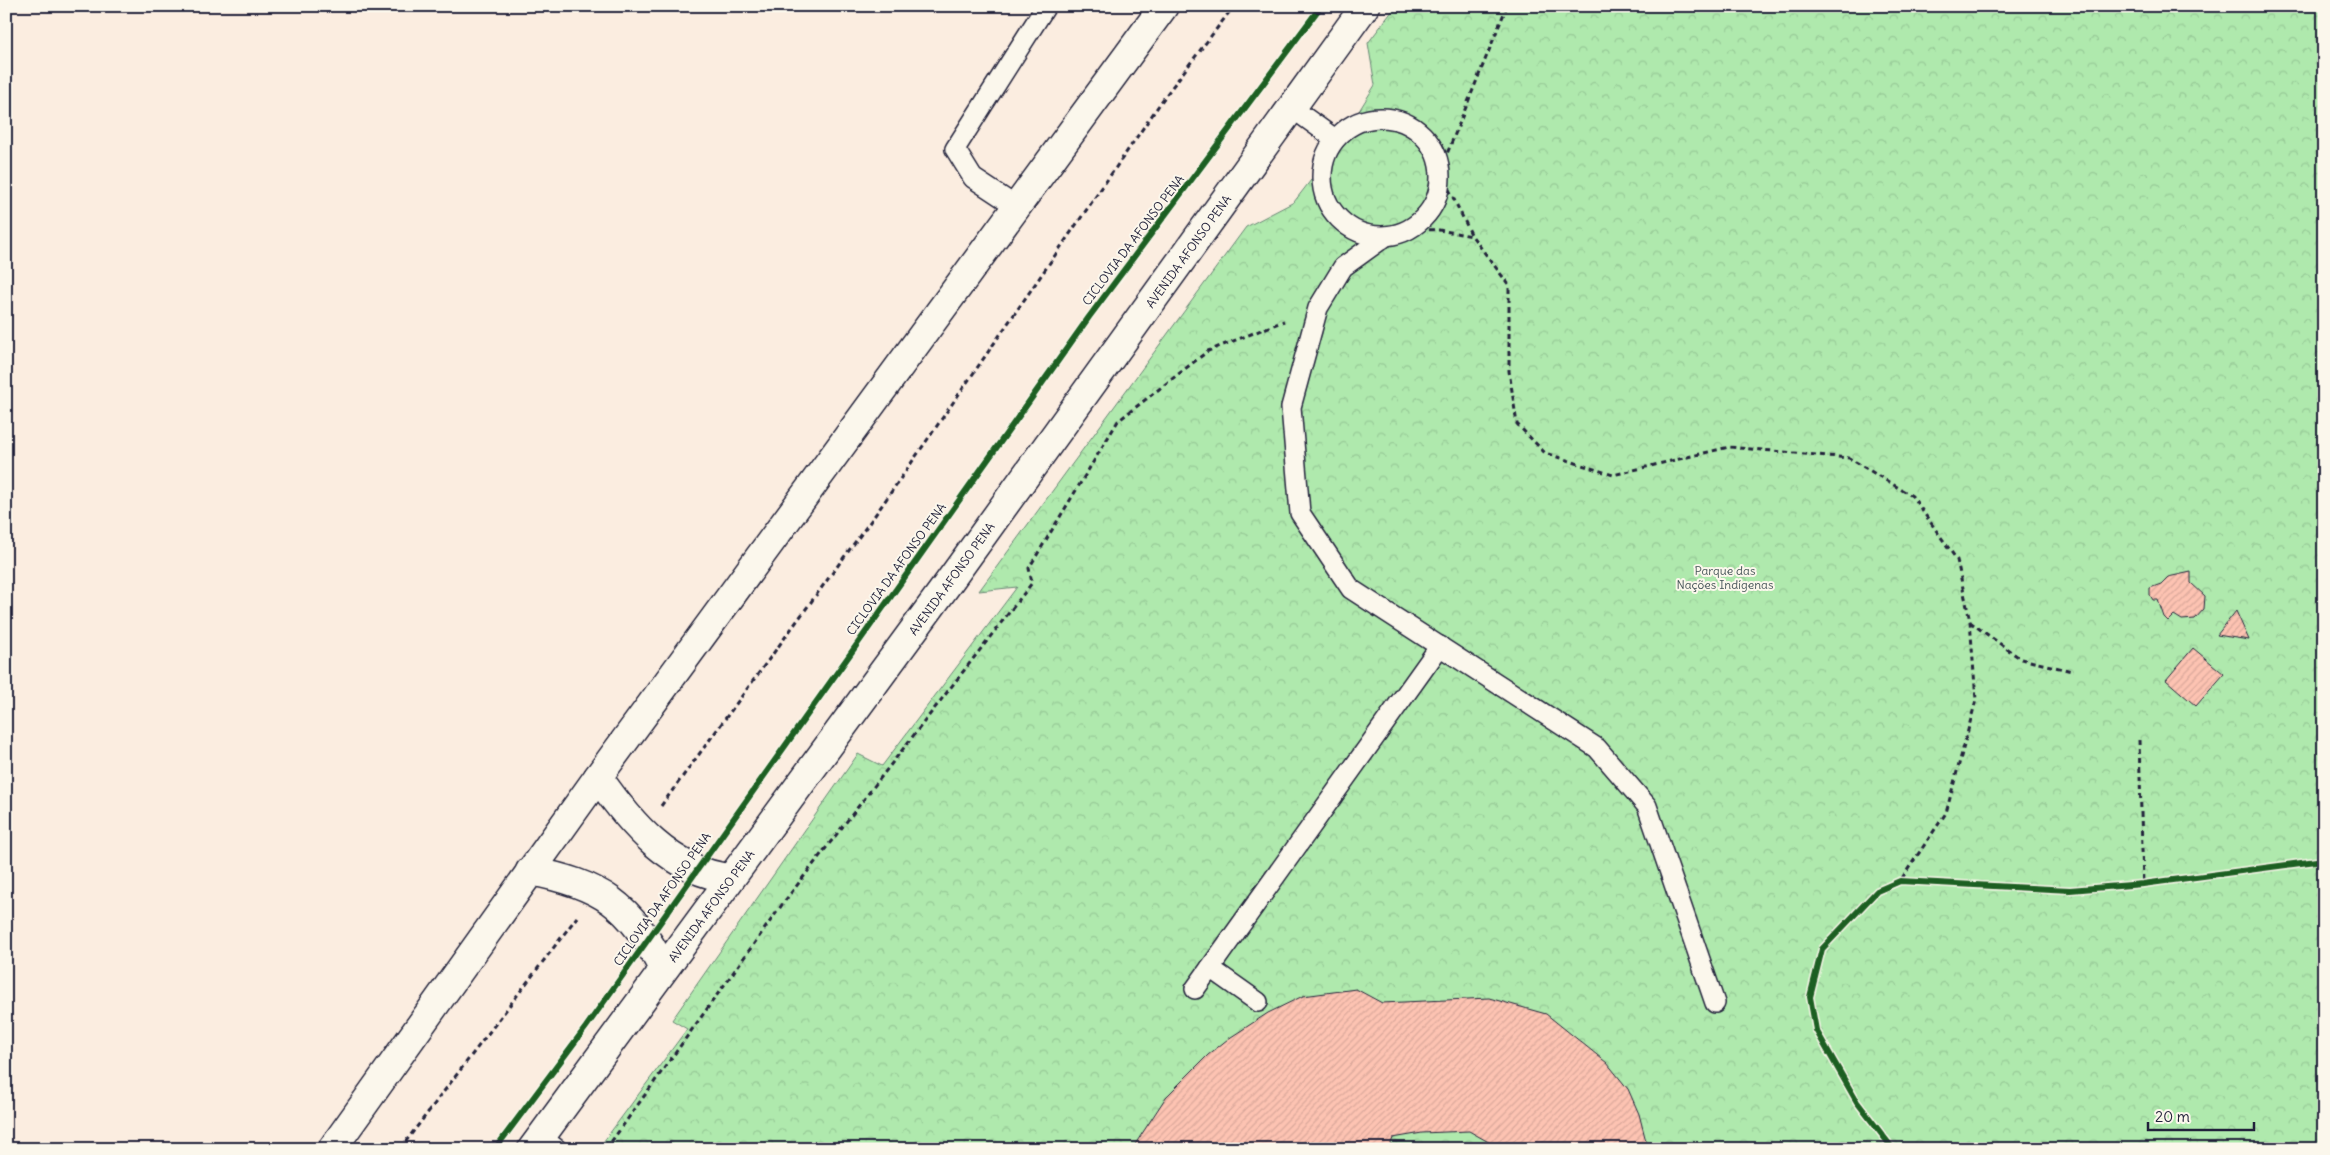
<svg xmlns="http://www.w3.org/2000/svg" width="2330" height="1155" font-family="Delius,sans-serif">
	<defs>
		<pattern id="forest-crowns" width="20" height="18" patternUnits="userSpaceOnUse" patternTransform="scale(1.25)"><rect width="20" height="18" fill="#afe9ad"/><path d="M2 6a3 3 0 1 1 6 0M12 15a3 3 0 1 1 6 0" fill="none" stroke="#96c896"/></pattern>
		<pattern id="building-hatch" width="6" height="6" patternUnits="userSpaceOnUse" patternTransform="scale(1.25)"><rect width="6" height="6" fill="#fdc3b2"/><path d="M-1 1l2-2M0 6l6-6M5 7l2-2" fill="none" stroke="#d9a79a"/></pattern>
	</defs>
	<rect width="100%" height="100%" fill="#fbede0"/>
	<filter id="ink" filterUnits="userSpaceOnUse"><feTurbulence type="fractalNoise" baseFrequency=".02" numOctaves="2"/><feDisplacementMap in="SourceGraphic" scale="10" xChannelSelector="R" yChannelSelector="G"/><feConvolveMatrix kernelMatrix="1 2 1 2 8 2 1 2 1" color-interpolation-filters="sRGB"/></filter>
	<g filter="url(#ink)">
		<polygon fill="url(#forest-crowns)" stroke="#688674" points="1396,6 2324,6 2324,1149 598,1149 687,1029 672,1020 858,754 882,766 1017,587 979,591 1246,227 1294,202 1338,145 1375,85 1368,43"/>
		<g fill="url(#building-hatch)" stroke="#22223b">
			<polygon points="2191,572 2191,583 2205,596 2204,609 2195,619 2182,620 2174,615 2168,621 2164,617 2158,600 2153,600 2150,595 2150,588 2161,584 2168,577"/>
			<polygon points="2236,611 2249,640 2217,635"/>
			<polygon points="2193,648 2224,674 2196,706 2166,680"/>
			<polygon points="1356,989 1382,1003 1489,998 1546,1014 1607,1063 1628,1089 1639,1114 1648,1149 1501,1149 1469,1131 1422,1133 1393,1138 1389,1149 1132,1149 1166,1097 1208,1055 1228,1039 1268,1013 1303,996"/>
		</g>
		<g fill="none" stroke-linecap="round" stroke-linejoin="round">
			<defs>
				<g id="service">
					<polyline points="1292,108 1335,139"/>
					<circle cx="1381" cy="177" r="59"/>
					<polyline points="1017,207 973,178 955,149 1046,6"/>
					<polyline points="1386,236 1343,267 1318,308 1291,407 1300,513 1351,589 1597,748 1647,806 1715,1003"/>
					<polyline points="1210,968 1258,1002"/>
					<polyline points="1195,989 1440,646"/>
					<polyline points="541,1137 557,1149"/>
				</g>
				<g id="secondary">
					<path d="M 598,777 C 630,823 671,872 730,878"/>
					<path d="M 530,871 C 600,884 632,905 663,969"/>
					<polyline points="332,1149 598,777 1164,6"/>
					<path id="s1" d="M 532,1149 L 946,586 L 1365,6"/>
				</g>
			</defs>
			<use href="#service" stroke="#22223b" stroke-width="22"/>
			<use href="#secondary" stroke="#22223b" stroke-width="31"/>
			<g stroke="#22223b" stroke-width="3" stroke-dasharray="5 4" stroke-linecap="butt">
				<polyline points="1507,6 1440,171 1472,236 1509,285 1509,371 1517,424 1545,453 1613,475 1729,447 1849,458 1912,496 1957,560 1970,621 1976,700 1946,813 1900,881"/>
				<polyline points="1411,229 1439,230 1472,236"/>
				<polyline points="1970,622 2021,659 2072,671"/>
				<polyline points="2139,740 2143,884"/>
				<polyline points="661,806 878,511 1166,95 1234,6"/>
				<polyline points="400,1149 577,917"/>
				<polyline points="606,1149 784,902 1032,583 1029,568 1118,421 1208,351 1284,321"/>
			</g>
			<use href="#service" stroke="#fbf7ec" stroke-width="19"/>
			<use href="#secondary" stroke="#fbf7ec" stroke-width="28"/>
			<defs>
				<g id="cycleway">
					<polyline points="495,1149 586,1027 1089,317 1321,6"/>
					<polyline points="1893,1149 1857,1102 1816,1030 1810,997 1822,949 1877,891 1900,881 2070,890 2143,884 2324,860"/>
				</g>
			</defs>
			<use href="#cycleway" stroke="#fbf7ec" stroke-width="9"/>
			<use href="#cycleway" stroke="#1b5e20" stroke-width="6"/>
		</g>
	</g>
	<g text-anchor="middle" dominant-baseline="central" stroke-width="4" stroke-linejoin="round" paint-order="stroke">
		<g font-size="12" fill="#22223b" stroke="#fbf7ec">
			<text transform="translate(1133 240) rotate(-53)">CICLOVIA DA AFONSO PENA</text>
			<text stroke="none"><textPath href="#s1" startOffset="1112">AVENIDA AFONSO PENA</textPath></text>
			<text transform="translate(896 569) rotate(-54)">CICLOVIA DA AFONSO PENA</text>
			<text stroke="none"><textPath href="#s1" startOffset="708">AVENIDA AFONSO PENA</textPath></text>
			<text transform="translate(662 899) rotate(-55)">CICLOVIA DA AFONSO PENA</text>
			<text stroke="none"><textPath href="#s1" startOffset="302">AVENIDA AFONSO PENA</textPath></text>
		</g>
		<g font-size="12" fill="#455458" stroke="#fbf7ec">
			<text x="1725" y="570">Parque das<tspan x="1725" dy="14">Nações Indígenas</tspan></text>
		</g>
	</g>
	<rect width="2330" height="1155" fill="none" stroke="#fbf7ec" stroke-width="25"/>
	<rect x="12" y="12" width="2305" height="1130" fill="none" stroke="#22223b" stroke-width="2" filter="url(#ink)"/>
	<path d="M2148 1122v8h106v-8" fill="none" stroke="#22223b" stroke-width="2.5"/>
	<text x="2155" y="1122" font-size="15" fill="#22223b" stroke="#fbf7ec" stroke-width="4" paint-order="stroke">20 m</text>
</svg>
